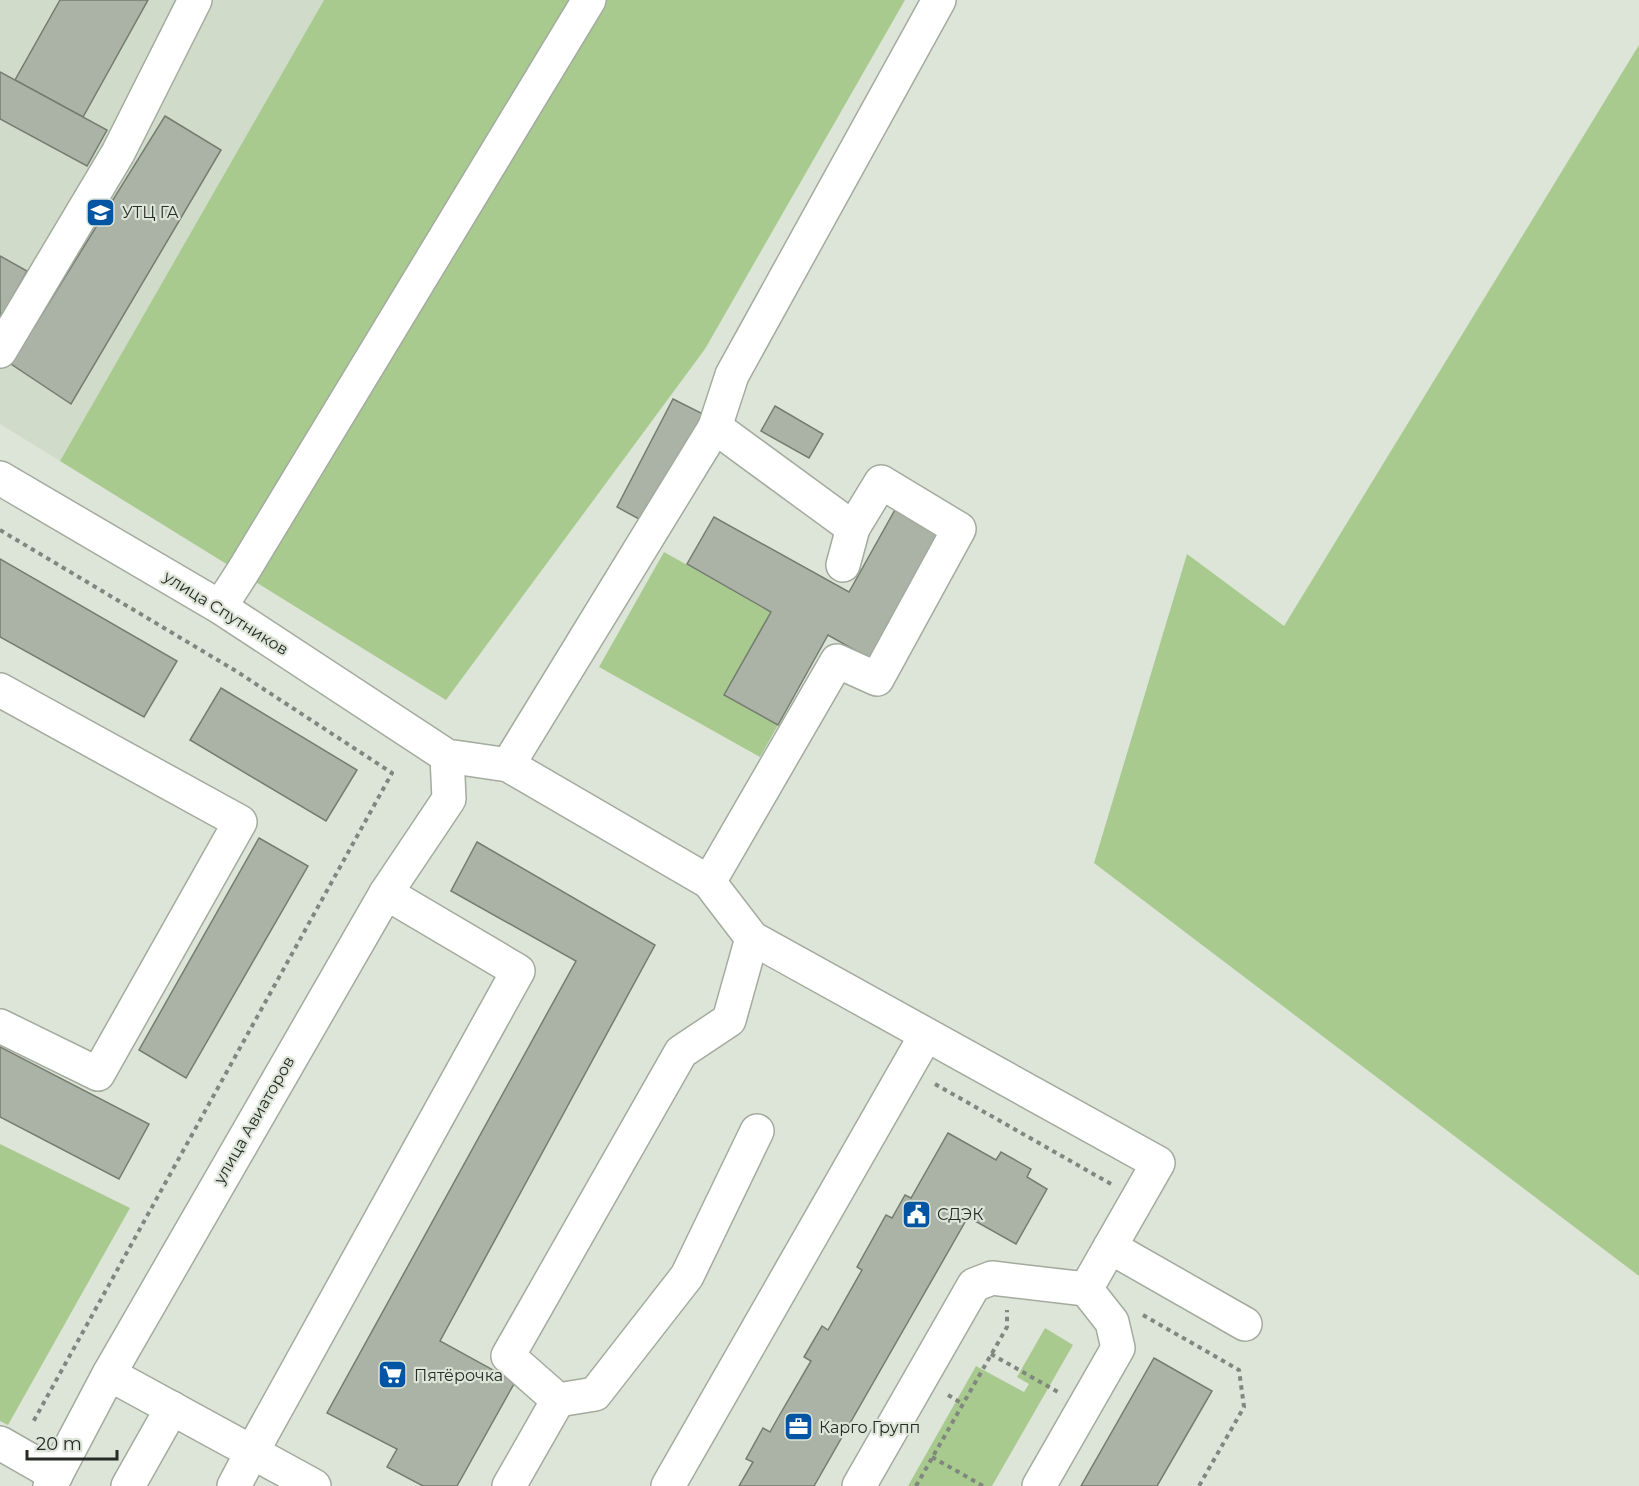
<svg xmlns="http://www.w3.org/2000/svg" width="1639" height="1486" font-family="Montserrat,sans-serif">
	<rect width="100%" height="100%" fill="#dde5d8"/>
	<polygon fill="#d0dcc9" points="0,0 324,0 60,461 0,424"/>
	<g fill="#a8ca8f">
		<polygon points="324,0 905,0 705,349 446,700 60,461"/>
		<polygon points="1639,45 1639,1276 1094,863 1187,554 1284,626"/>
		<polygon points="664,552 771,612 724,695 778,725 760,757 599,667"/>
		<polygon points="0,1144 130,1208 8,1425 0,1421"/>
		<polygon points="1045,1328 1073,1345 992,1486 908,1486 976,1366 1024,1392 1029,1384 1017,1377"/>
	</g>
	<g fill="#abb3a6" stroke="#757c70" stroke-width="1.5">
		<polygon points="60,0 148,0 83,117 15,80"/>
		<polygon points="0,72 107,130 87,166 0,119"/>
		<polygon points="165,116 221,150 71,404 11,364"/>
		<polygon points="0,256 27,271 0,320"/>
		<polygon points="673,399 707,416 650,525 617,507"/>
		<polygon points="775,406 823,434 809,458 761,431"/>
		<polygon points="896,508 943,534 872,660 828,635 778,725 724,695 771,612 687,564 714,517 849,592"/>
		<polygon points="0,559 177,661 144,717 0,637"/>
		<polygon points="221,688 357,770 326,821 190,740"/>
		<polygon points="259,838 308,866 186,1078 139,1050"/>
		<polygon points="477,842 655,945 440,1341 515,1382 457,1486 423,1486 387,1467 397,1449 327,1413 576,961 451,891"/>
		<polygon points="0,1047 149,1124 119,1179 0,1117"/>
		<polygon points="948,1133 996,1160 1001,1152 1031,1169 1027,1177 1047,1189 1016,1244 968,1217 814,1486 739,1486 753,1462 746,1459 763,1428 770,1432 779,1416 811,1361 804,1357 822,1326 828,1330 862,1270 857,1267 886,1215 892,1218 905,1195 911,1198"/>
		<polygon points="1154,1358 1212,1391 1157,1486 1081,1486"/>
	</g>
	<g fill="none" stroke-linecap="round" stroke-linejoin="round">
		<defs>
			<g id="minor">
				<polyline points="0,351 118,153 195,0"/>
				<polyline points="715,427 732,375 939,0"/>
				<polyline points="0,478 220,607 447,756 508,765 709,882 752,938 729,1020 681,1052 508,1356 558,1400 595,1394 687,1276 757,1131"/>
				<polyline points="220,607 242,573 589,0"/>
				<polyline points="0,690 240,822 98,1074 0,1026"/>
				<polyline points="508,765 715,427 853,528"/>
				<polyline points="709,882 837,661 877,679 959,529 881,482 853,528 843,565"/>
				<polyline points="752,938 1158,1163 1086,1289 1112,1322 1118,1348 1039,1486"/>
				<polyline points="1110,1247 1245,1324"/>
				<polyline points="109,1374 252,1452 518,971 386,893"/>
				<polyline points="0,1443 56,1475"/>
				<polyline points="50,1486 109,1374 386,893 449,799 447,756"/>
				<polyline points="128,1486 172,1408"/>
				<polyline points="234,1486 252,1452 314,1486"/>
				<polyline points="509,1486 558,1400"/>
				<polyline points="668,1486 926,1035"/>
				<polyline points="859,1486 974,1285 992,1278 1086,1289"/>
			</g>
		</defs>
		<use href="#minor" stroke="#a3ab9e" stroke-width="36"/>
		<g stroke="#81877e" stroke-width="4" stroke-dasharray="4.5 4.5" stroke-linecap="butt">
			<polyline points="0,530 236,671 392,773 32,1424"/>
			<polyline points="935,1084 1111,1184"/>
			<polyline points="1143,1315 1239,1370 1244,1407 1199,1486"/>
			<polyline points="991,1354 1058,1392"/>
			<polyline points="948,1395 963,1404"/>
			<polyline points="932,1457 983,1486"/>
			<polyline points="916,1486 1007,1327 1007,1310"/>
		</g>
		<use href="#minor" stroke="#fff" stroke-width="33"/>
	</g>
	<defs>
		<symbol id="university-square" viewBox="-11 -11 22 22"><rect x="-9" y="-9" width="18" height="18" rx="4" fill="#0155a3" stroke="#dde5d8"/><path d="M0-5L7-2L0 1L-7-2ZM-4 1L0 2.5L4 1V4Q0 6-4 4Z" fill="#fff"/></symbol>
		<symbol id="civic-square" viewBox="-11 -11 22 22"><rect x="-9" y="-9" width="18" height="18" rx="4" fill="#0155a3" stroke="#dde5d8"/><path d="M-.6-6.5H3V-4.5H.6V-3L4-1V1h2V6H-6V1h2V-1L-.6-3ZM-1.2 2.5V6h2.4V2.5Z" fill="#fff"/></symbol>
		<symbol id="supermarket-square" viewBox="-11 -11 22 22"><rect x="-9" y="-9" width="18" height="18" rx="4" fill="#0155a3" stroke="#dde5d8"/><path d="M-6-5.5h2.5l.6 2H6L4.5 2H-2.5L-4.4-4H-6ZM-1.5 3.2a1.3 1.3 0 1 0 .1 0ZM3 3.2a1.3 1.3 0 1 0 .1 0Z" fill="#fff"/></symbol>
		<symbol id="office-square" viewBox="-11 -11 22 22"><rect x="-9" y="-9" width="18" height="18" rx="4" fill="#0155a3" stroke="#dde5d8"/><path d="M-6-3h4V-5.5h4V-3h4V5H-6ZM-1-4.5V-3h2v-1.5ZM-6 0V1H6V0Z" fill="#fff"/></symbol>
	</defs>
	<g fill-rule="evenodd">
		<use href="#university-square" x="84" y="196" width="33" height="33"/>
		<use href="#civic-square" x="900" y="1198" width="33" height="33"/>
		<use href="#supermarket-square" x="376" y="1358" width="33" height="33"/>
		<use href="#office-square" x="782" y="1410" width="33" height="33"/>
	</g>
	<g text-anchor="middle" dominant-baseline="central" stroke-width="4.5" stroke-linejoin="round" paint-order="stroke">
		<g font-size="16" fill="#272a25" stroke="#dde5d8" text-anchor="start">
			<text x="122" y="212">УТЦ ГА</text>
			<text x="937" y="1214">СДЭК</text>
			<text x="414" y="1375">Пятёрочка</text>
			<text x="819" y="1427">Карго Групп</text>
		</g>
		<g font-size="16" fill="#272a25" stroke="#dde5d8">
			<text transform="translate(226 613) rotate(32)">улица Спутников</text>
			<text transform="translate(254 1120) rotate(-60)">улица Авиаторов</text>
		</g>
	</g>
	<path d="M27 1450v9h90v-9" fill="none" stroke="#272a25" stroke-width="3"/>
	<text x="36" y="1450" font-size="18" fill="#272a25" stroke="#dde5d8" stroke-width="4.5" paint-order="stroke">20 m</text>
</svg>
